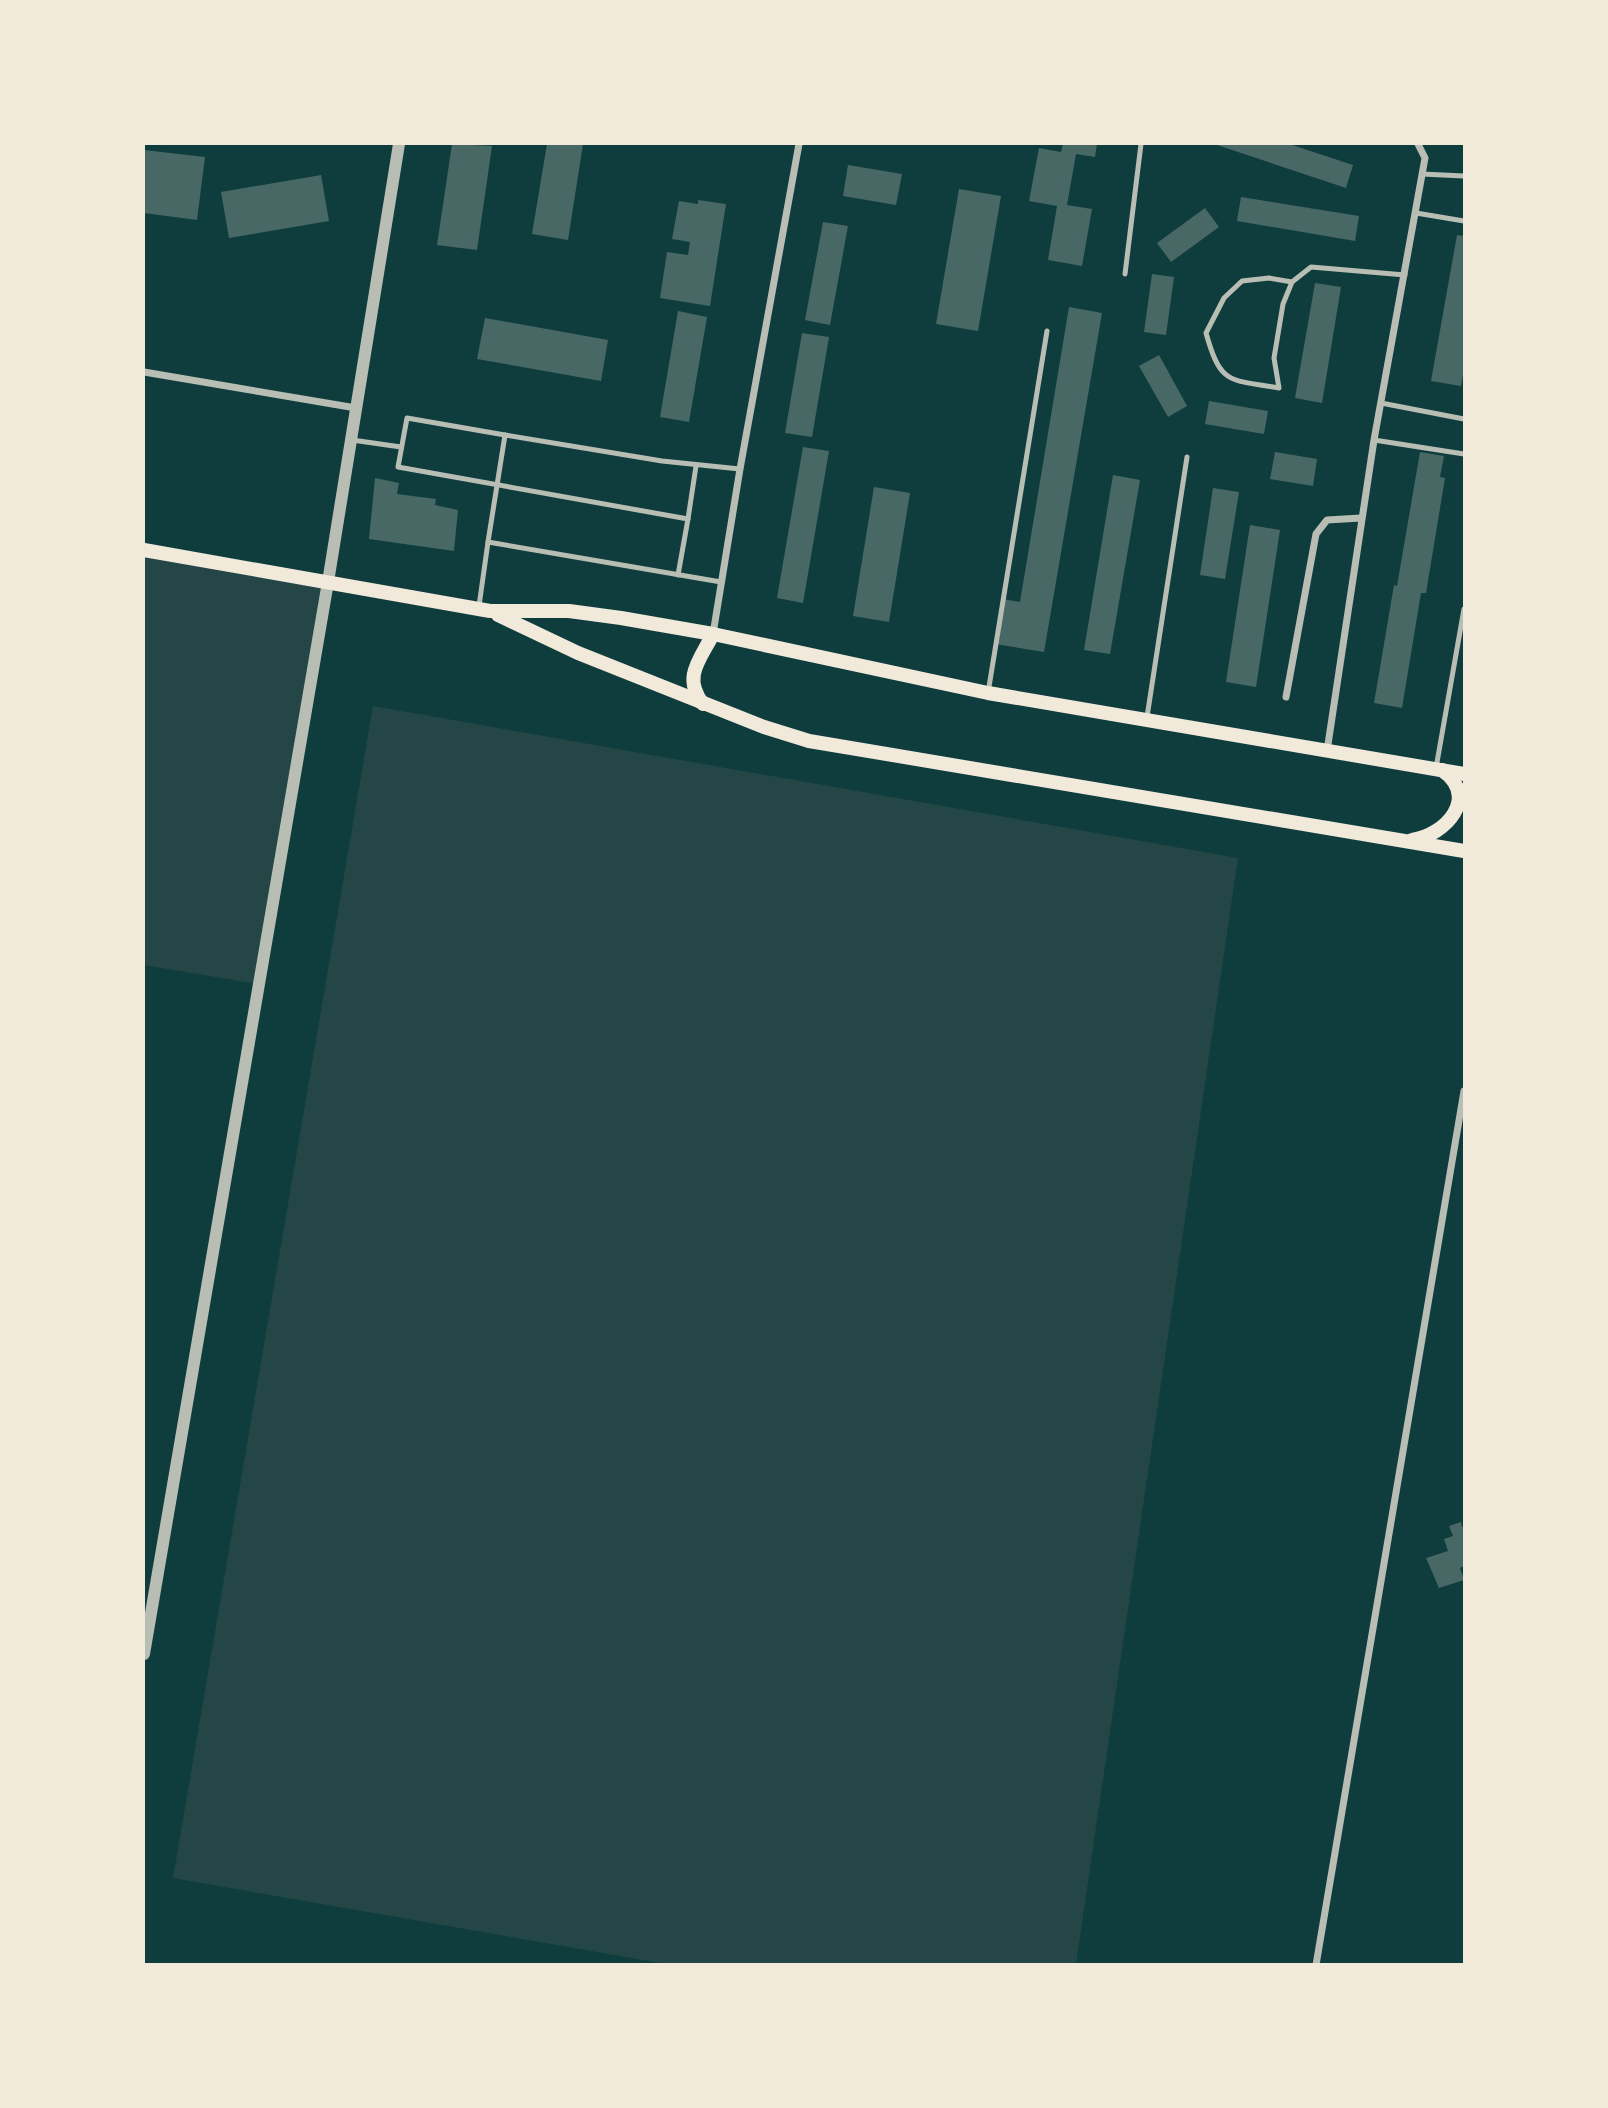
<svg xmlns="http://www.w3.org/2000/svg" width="1608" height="2108" font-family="Quicksand,sans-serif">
	<rect width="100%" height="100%" fill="#0f3d3e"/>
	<g fill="#244646">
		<polygon points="144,556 329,589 258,984 144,965"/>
		<polygon points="373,706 1238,858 1076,1964 666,1964 173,1878"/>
	</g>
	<g fill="#486865">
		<polygon points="452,144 492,146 477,250 437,245"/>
		<polygon points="547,144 583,144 568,240 532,234"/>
		<polygon points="1063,144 1097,144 1095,157 1076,154 1067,205 1092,209 1082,266 1048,260 1057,206 1029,201 1039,148 1061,152"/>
		<polygon points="1214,144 1289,144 1353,165 1346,188"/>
		<polygon points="144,150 205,157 197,220 144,213"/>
		<polygon points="848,165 902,174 896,205 843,196"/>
		<polygon points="321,175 329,221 229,238 221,192"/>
		<polygon points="959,189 1001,196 978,331 936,324"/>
		<polygon points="1241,197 1359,216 1355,241 1237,221"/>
		<polygon points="698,200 726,204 710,306 660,298 667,252 688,255 690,242 672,239 679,201 698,204"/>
		<polygon points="1205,208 1219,227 1171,262 1157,243"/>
		<polygon points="823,222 848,226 830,325 805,320"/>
		<polygon points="1457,235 1464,236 1464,369 1461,386 1431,381"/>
		<polygon points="1152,274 1174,277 1166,335 1144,332"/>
		<polygon points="1315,283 1341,287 1322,403 1295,398"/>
		<polygon points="1069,307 1102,313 1044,652 995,644 1003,599 1020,602"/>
		<polygon points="678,311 707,317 689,422 660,417"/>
		<polygon points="485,318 608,340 601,381 477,359"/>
		<polygon points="802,333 829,337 812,437 785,433"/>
		<polygon points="1159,355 1187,406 1168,417 1139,366"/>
		<polygon points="1209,401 1268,411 1264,434 1205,424"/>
		<polygon points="803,447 829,451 803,603 777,598"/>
		<polygon points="1275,452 1317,459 1313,486 1270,479"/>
		<polygon points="1420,452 1444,456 1440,477 1445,478 1426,593 1421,593 1402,708 1374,703 1394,585 1397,586"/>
		<polygon points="1113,475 1140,480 1110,654 1084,650"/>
		<polygon points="375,478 399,483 397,494 436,499 435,505 458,510 454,551 369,539"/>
		<polygon points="874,487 910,493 889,622 853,616"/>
		<polygon points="1213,488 1239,492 1225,579 1200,575"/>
		<polygon points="1250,525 1280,530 1256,687 1226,682"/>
		<polygon points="1461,1522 1462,1527 1464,1526 1464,1566 1460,1568 1464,1580 1439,1588 1426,1558 1448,1551 1444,1539 1453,1536 1449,1526"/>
	</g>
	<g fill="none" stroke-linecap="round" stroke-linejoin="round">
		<g stroke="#b8beb3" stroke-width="5">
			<polyline points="1422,174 1464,176"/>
			<polyline points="1416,213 1464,221"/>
			<polyline points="1125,274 1141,144"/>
			<path d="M 1269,278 L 1292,282 L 1283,304 L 1274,358 L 1279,388 C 1229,379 1221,386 1206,333 L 1224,298 L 1242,281 Z"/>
			<polyline points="1292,282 1311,267 1405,275"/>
			<polyline points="1381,403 1464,419"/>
			<polyline points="505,435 407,418 398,467 688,519 696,466"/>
			<polyline points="352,440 401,447"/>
			<polyline points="1374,440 1464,454"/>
			<polyline points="488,542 505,435 662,461 740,469"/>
			<polyline points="678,575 688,519"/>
			<polyline points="479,606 488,542 721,582"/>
			<polyline points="988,693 1047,331"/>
			<polyline points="1147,717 1187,457"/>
			<polyline points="1436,768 1464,609"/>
		</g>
		<g stroke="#b8beb3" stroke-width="7">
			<polyline points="144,372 356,408"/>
			<polyline points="713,634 740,469 799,144"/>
			<polyline points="1286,697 1316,534 1327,520 1361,518"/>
			<polyline points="1327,751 1374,440 1425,158 1418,144"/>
			<polyline points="1316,1965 1464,1091"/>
		</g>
		<polyline stroke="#b8beb3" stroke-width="12" points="144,1654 328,582 399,144"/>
		<g stroke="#f1e9da" stroke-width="14">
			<polyline points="144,550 490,611 569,611 621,618 713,634 988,693 1464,774"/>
			<polyline points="498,615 578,653 764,727 809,741 1464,851"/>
			<path d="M 703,704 C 682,677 700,660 713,634"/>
			<path d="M 1412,840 C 1446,835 1480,797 1442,770"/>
		</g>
	</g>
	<rect width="1608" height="2108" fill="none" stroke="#f1e9da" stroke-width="290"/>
</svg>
